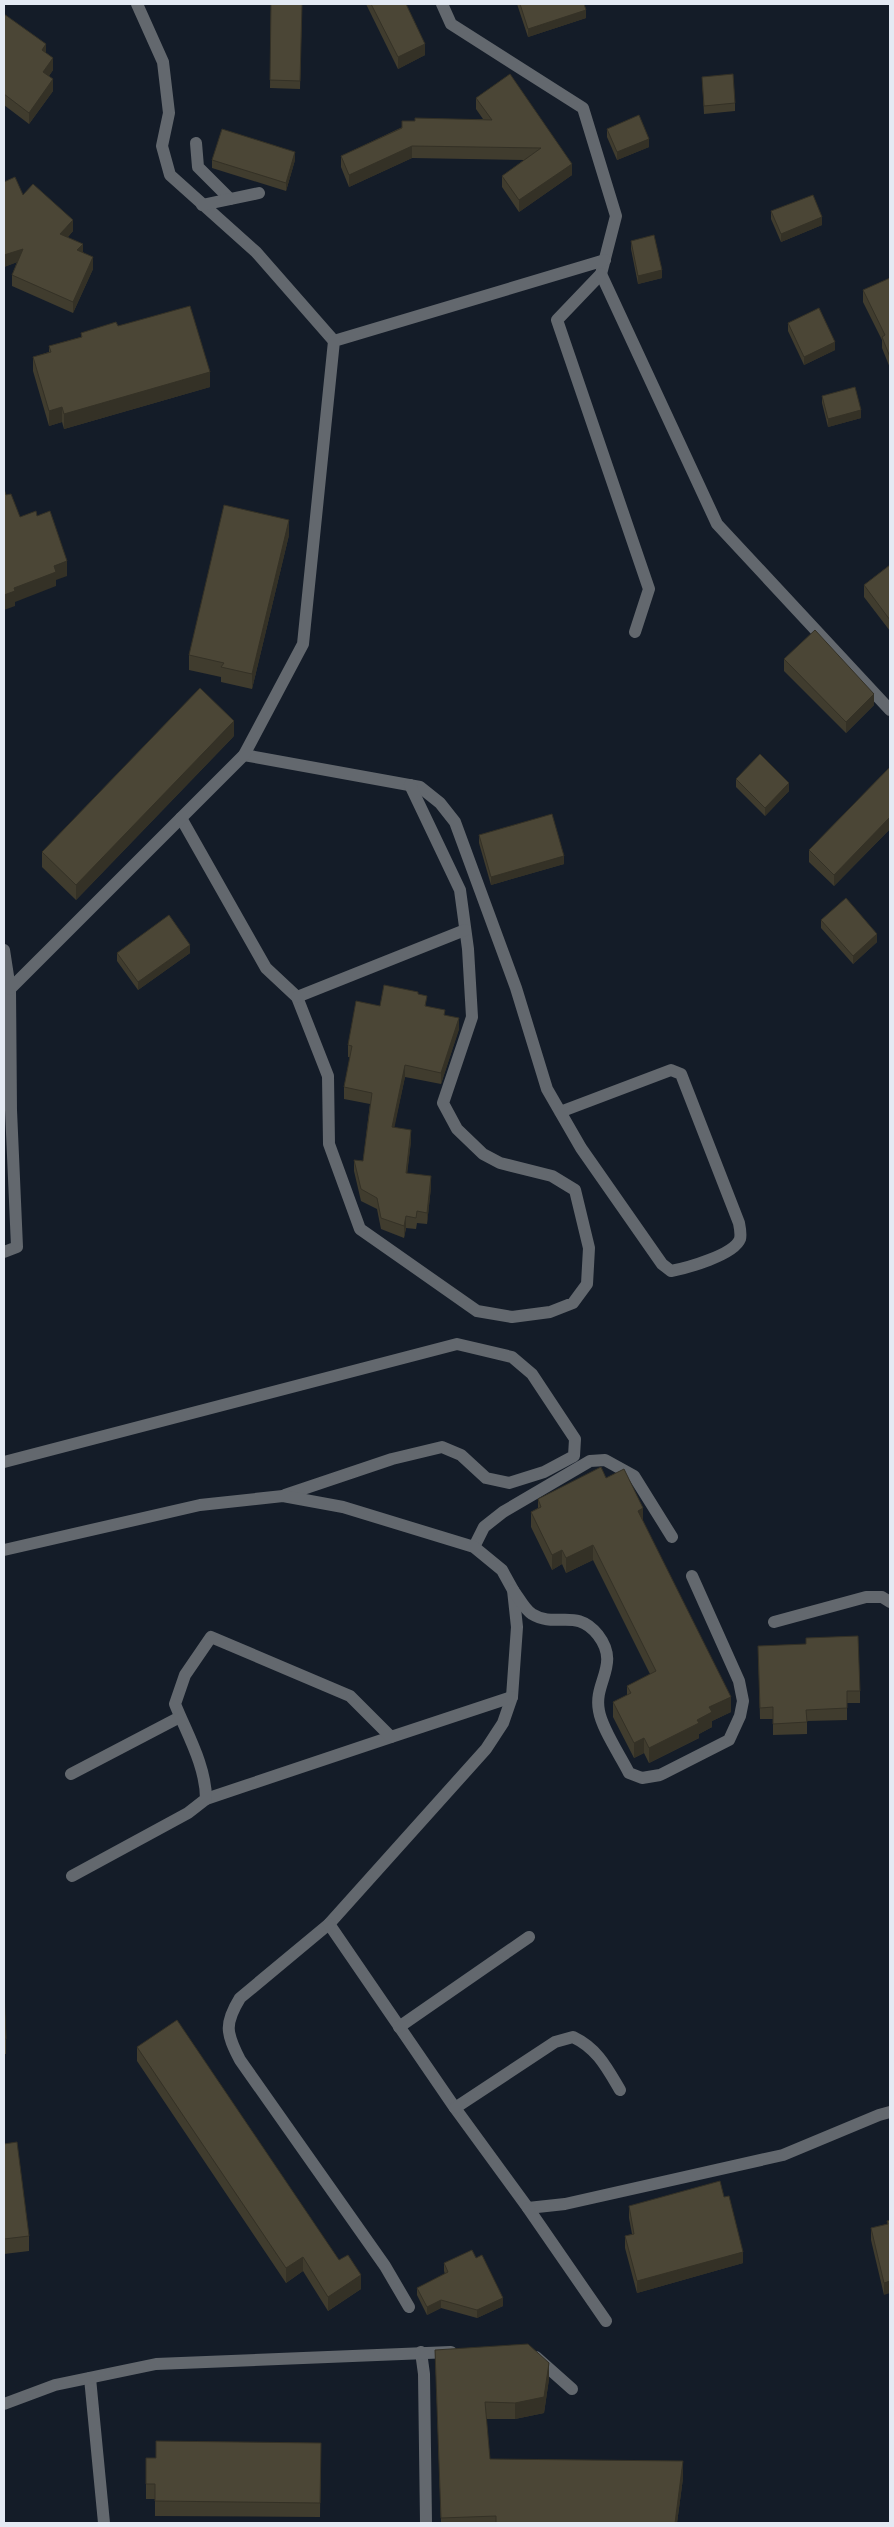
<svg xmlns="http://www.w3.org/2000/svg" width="894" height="2527" font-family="'Fira Sans',sans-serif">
	<rect width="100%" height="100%" fill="#141c28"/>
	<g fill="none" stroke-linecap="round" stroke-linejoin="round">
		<g stroke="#63686e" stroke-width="12">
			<polyline points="137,4 163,62 169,113 162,146 170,175 256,252 334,341"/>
			<polyline points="442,4 451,24 583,108 616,216 601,274 557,320 649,589 635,632"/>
			<polyline points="196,143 198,167 230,199"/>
			<polyline points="202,205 259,193"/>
			<polyline points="601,274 717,524 890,710"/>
			<path d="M 244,755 L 420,787 L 440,803 L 455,822 L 516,988 L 547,1089 L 581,1148 L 662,1264 L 671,1271 C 687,1268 734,1255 740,1239 C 741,1235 740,1228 739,1223 L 681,1074 L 671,1070 L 560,1112"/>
			<polyline points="181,818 266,968 297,997 328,1076 329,1144 360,1229 477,1311 512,1317 550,1312 573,1303 587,1284 589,1248 575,1190 552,1176 500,1163 483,1154 457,1129 443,1103 472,1017 468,949 460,890 410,785"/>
			<polyline points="4,950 10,989 11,1110 17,1247 4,1252"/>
			<polyline points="10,989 244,755 303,644 334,341 605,260"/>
			<polyline points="297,997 465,930"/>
			<polyline points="4,1462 457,1344 512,1357 532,1374 575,1439 574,1456 544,1472 509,1483 486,1478 461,1455 442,1447 392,1459 285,1495"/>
			<polyline points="474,1547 484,1527 503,1512 590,1461 605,1460 634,1476 672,1537"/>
			<path d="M 4,1550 L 200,1505 L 283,1496 L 343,1507 L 474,1547 L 502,1570 L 513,1590 L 517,1627 L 512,1697 L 503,1723 L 486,1749 L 329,1924 L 240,1998 C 224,2024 226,2033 240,2060 L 385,2266 L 409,2307"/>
			<path d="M 513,1590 C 519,1598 525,1610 532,1614 C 556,1629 576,1607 598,1635 C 621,1665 593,1682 599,1711 C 602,1729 620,1755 629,1773 L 642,1778 L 660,1775 L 729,1740 L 740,1716 L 743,1701 L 739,1681 L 692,1576"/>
			<polyline points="774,1622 866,1597 882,1597 890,1602"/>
			<polyline points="71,1774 180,1717"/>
			<polyline points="206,1799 391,1737"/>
			<path d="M 72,1876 L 188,1813 L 206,1799 C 206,1766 187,1734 175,1704 L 185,1675 L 211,1637 L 350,1696 L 391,1737 L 512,1697"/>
			<polyline points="329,1924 455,2108 528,2208 565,2204 783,2155 879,2115 890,2112"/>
			<polyline points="399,2027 529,1937"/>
			<path d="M 455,2108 L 555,2042 L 573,2037 C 597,2048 607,2068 620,2090"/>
			<polyline points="528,2208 606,2321"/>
			<polyline points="421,2352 424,2374 426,2523"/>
			<polyline points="536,2357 572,2389"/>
			<polyline points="90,2378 104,2523"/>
			<polyline points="4,2404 55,2385 156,2364 451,2352"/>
		</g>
	</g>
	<g fill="#403c2e">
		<polygon points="271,4 302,4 300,89 270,88"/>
		<polygon points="366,4 406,4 425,55 398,69"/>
		<polygon points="517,4 584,4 586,18 528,37"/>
		<polygon points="4,14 46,53 53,70 49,76 53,91 29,124 4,105"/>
		<polygon points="510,74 572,175 519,212 502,187 502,176 524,160 412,158 349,187 341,167 341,156 415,121 483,119 476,109 476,98"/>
		<polygon points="702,77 735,103 735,111 704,114"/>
		<polygon points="607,129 649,147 617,160 607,137"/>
		<polygon points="212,160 295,160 286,191 212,168"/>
		<polygon points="4,182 73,231 68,237 83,252 93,269 73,313 12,286 12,275 17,262 4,267"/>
		<polygon points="771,211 822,225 781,242 771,219"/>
		<polygon points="631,241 662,278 638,284 631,249"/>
		<polygon points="890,278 890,368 882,348 882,340 863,302 863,290"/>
		<polygon points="788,323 835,350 804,365 788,331"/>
		<polygon points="118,326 210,387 64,429 62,422 49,426 33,371 33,357 49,352 49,346 81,337 81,333"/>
		<polygon points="822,396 861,418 828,427 822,403"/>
		<polygon points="289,535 252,689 221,682 221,677 189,670 189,655"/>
		<polygon points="890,565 890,631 864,597 864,585"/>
		<polygon points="784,659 874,705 846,733 784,671"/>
		<polygon points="234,736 76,900 42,867 42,852"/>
		<polygon points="890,767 890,829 834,886 809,862 809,850"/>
		<polygon points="736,779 789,791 765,816 736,787"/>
		<polygon points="479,835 564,864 491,885 479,843"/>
		<polygon points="821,920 877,942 853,964 821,928"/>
		<polygon points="117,953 190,953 138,990 117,961"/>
		<polygon points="418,994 427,1007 445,1015 459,1029 441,1084 405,1077 394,1127 411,1141 407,1173 431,1187 427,1224 417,1223 416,1229 406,1228 404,1238 381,1229 377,1209 361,1201 354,1171 354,1160 363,1161 370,1104 344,1099 344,1087 350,1057 348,1057 348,1045 380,1006"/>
		<polygon points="606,1478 643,1521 731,1712 712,1721 712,1727 699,1734 699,1738 649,1763 644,1753 634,1758 613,1717 613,1702 627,1695 627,1686 650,1674 593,1560 566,1573 562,1564 552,1570 531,1527 531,1512 538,1508 538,1499"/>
		<polygon points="758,1646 860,1691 860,1703 847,1703 847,1720 807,1721 807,1734 773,1735 773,1719 760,1719"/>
		<polygon points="4,1988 6,2039 6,2054 4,2054"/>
		<polygon points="137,2047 339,2260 361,2289 328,2311 303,2271 286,2283 137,2061"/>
		<polygon points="4,2144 29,2236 29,2251 4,2254"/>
		<polygon points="629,2206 743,2263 637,2293 625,2248 625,2236 632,2234 629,2218"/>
		<polygon points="890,2220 884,2295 871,2240 871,2228 887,2224 887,2221"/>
		<polygon points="476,2258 503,2306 477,2318 441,2308 427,2315 417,2295 417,2288 445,2274 444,2271 444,2263"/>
		<polygon points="435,2350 549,2379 544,2413 515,2419 486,2419 490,2459 683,2478 677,2523 441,2523"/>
		<polygon points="321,2443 320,2517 155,2516 155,2499 146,2499 146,2458 156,2458"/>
	</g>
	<g fill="#343126">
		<polygon points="586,10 586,18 528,37 528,29"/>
		<polygon points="46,44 46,56 42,50"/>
		<polygon points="425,44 425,55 398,69 398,57"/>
		<polygon points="53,58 53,70 43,84 43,72"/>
		<polygon points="53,79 53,91 29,124 29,113"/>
		<polygon points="649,139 649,147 617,160 617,152"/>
		<polygon points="412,146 412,158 349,187 349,175"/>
		<polygon points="295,152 295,160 286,191 286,183"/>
		<polygon points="572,164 572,175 519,212 519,200"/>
		<polygon points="822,217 822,225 781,242 781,234"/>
		<polygon points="73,220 73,231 60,245 60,234"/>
		<polygon points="83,244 83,255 77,250"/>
		<polygon points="23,249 23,260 4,267 4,255"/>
		<polygon points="93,257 93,269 73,313 73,302"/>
		<polygon points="662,270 662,278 638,284 638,276"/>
		<polygon points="835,342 835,350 804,365 804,357"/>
		<polygon points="210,372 210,387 64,429 64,414"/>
		<polygon points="62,407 62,422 49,426 49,411"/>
		<polygon points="861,410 861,418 828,427 828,419"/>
		<polygon points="289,520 289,535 252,689 252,674"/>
		<polygon points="67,561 67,576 56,580 56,586 15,602 15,606 4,610 4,595 14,588 54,566"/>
		<polygon points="874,694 874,705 846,733 846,722"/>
		<polygon points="234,721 234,736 76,900 76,885"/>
		<polygon points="789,783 789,791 765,816 765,808"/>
		<polygon points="890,817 890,829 834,886 834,875"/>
		<polygon points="564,856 564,864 491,885 491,877"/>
		<polygon points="877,934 877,942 853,964 853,956"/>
		<polygon points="190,945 190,953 138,990 138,982"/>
		<polygon points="459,1018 459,1029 441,1084 441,1073"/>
		<polygon points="405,1065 405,1077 392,1139 392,1127"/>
		<polygon points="411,1130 411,1141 406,1184 406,1173"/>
		<polygon points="431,1176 431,1187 427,1224 427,1213"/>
		<polygon points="406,1216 406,1228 404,1238 404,1226"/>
		<polygon points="643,1508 643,1523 638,1511"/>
		<polygon points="593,1545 593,1560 566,1573 566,1558"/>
		<polygon points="562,1550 562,1564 552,1570 552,1555"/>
		<polygon points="731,1697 731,1712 712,1721 712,1727 699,1734 699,1738 649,1763 649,1748 697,1720 709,1707"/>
		<polygon points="644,1738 644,1753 634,1758 634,1743"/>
		<polygon points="743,2252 743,2263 637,2293 637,2281"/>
		<polygon points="303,2257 303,2271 286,2283 286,2268"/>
		<polygon points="361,2275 361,2289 328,2311 328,2297"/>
		<polygon points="890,2281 890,2293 884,2295 884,2283"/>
		<polygon points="503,2298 503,2306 477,2318 477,2310"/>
		<polygon points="441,2300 441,2308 427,2315 427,2307"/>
		<polygon points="549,2363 549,2379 544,2413 515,2419 515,2403"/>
		<polygon points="683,2461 683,2478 677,2523 675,2523"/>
	</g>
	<g fill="#4b4636" stroke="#343126">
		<polygon points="271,4 302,4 300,81 270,80"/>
		<polygon points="371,4 406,4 425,44 398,57"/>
		<polygon points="520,4 584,4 586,10 528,29"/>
		<polygon points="4,14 46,44 42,50 53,58 43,72 53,79 29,113 4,94"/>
		<polygon points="510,74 572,164 519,200 502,176 541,148 412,146 349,175 341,156 402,128 402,121 415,121 415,118 492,120 476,98"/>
		<polygon points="733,74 735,103 704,106 702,77"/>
		<polygon points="639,115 649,139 617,152 607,129"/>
		<polygon points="222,129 295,152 286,183 212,160"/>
		<polygon points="15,177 23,195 33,184 73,220 60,234 83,244 77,250 93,257 73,302 12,275 23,249 4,255 4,182"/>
		<polygon points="813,195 822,217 781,234 771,211"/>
		<polygon points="654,235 662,270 638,276 631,241"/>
		<polygon points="890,278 890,357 882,337 885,335 863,290"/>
		<polygon points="190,306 210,372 64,414 62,407 49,411 33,357 51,352 49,346 82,337 81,333 116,322 118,326"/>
		<polygon points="819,308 835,342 804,357 788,323"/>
		<polygon points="855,387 861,410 828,419 822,396"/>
		<polygon points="4,489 6,495 11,494 20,517 36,511 37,516 50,511 67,561 54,566 56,572 14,588 15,591 4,595"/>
		<polygon points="224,505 289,520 252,674 221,667 224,663 189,655"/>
		<polygon points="890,565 890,620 864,585"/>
		<polygon points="815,630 874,694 846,722 784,659"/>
		<polygon points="200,688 234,721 76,885 42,852"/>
		<polygon points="760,754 789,783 765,808 736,779"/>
		<polygon points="890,767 890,817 834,875 809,850"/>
		<polygon points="552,814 564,856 491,877 479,835"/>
		<polygon points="846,898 877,934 853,956 821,920"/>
		<polygon points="169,915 190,945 138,982 117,953"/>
		<polygon points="384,985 418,992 418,994 427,996 425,1006 445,1010 444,1015 459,1018 441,1073 405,1065 392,1127 411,1130 406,1173 431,1176 427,1213 417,1211 416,1218 406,1216 404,1226 381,1218 377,1198 361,1189 354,1160 363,1161 372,1093 344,1087 352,1046 348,1045 356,1001 380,1006"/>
		<polygon points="601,1467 606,1478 624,1469 643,1508 638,1511 731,1697 709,1707 712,1712 697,1720 699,1723 649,1748 644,1738 634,1743 613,1702 631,1693 627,1686 656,1671 593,1545 566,1558 562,1550 552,1555 531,1512 541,1507 538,1499"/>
		<polygon points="858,1636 860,1691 847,1691 847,1708 806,1710 807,1722 773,1724 773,1707 760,1708 758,1646 806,1644 806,1638"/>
		<polygon points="4,1988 6,2039 4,2039"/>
		<polygon points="177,2020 339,2260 348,2255 361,2275 328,2297 303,2257 286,2268 137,2047"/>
		<polygon points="17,2142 29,2236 4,2239 4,2144"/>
		<polygon points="720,2181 724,2197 729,2196 743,2252 637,2281 625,2236 634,2234 629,2206"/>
		<polygon points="890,2220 890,2281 884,2283 871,2228 888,2224 887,2221"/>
		<polygon points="472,2250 476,2258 482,2255 503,2298 477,2310 441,2300 427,2307 417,2288 448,2272 444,2263"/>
		<polygon points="528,2344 549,2363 544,2397 515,2403 485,2402 490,2459 683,2461 675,2523 496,2523 496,2516 441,2518 435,2350"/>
		<polygon points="156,2441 321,2443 320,2503 155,2501 155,2484 146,2484 146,2458 156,2458"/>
	</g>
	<rect width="894" height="2527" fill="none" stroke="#e4eaf3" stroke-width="10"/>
</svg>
